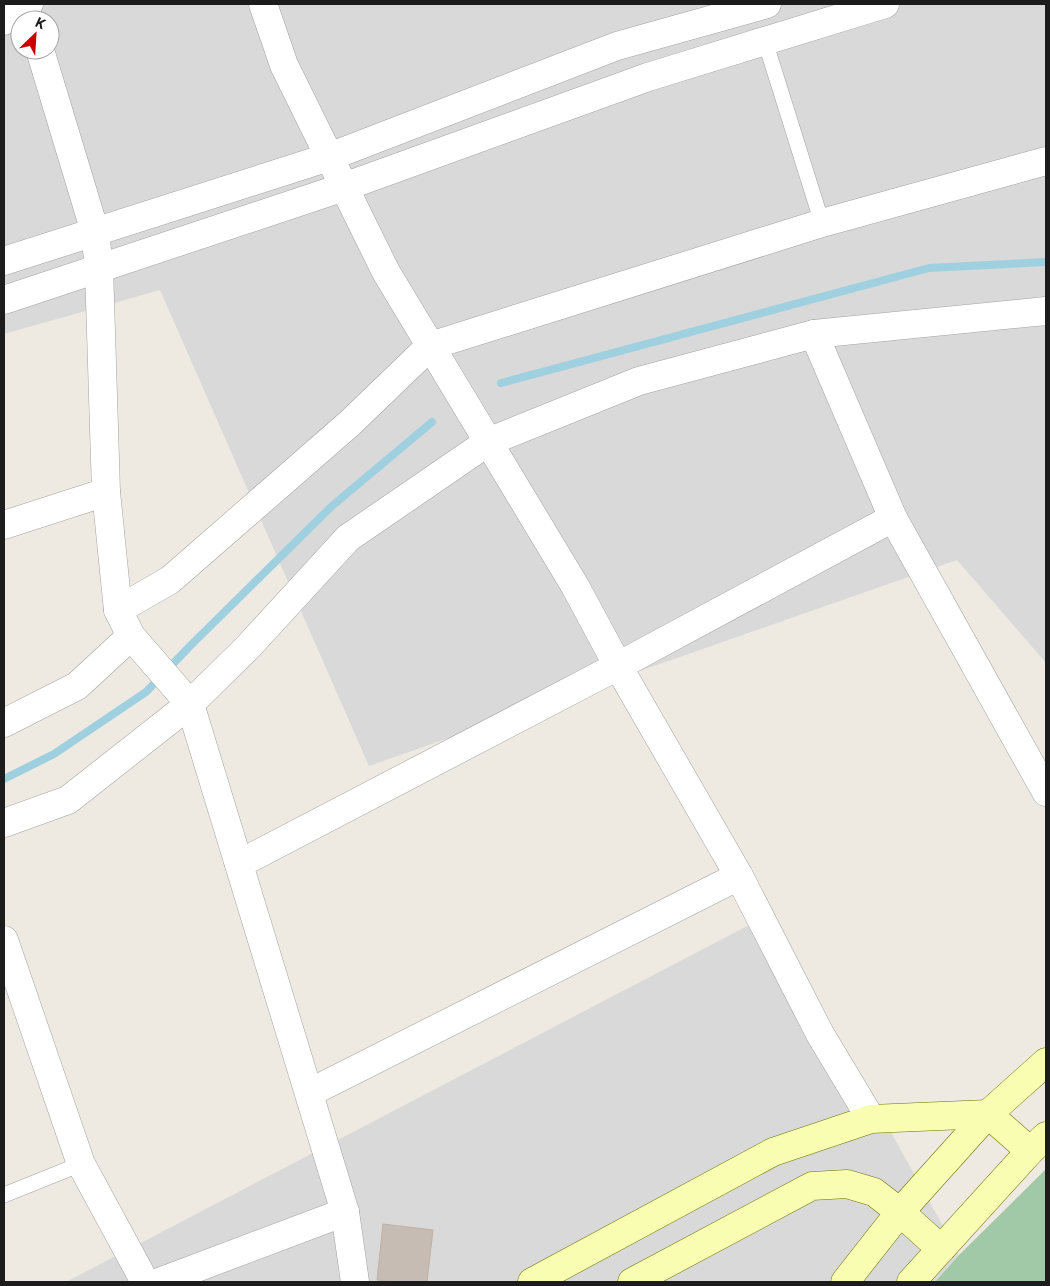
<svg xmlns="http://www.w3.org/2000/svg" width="1050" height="1286" font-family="Roboto,sans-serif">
	<rect width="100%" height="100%" fill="#eeeae1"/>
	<g fill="#dad9d9" fill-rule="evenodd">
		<path d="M 4,4 L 1046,4 L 1046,663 L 957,560 L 369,766 L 160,290 L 4,334 ZM 20,20 L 50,20 L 50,50 L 20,50 Z"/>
		<polygon points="770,914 959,1255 935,1282 66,1282"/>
	</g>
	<polygon fill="#a1c8a7" points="1046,1169 1046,1282 935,1282 959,1255"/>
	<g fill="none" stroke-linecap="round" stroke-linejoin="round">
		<g stroke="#9fd0df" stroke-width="8">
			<polyline points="501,383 929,268 1046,262"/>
			<polyline points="4,779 54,754 146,692 190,646 332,506 432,422"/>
		</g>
	</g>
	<polygon fill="#c6bcb4" stroke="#c1b0a3" points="383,1224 433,1230 427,1282 397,1282 377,1280"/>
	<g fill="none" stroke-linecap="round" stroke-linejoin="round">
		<defs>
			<g id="service">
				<polyline points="765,41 822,223"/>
				<polyline points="4,1195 81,1164"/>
			</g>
			<g id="minor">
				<polyline points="4,21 29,4"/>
				<polyline points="40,50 95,232 99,268 106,492 118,610 131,636 190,704 345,1212 355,1282"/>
				<polyline points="4,261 329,157 617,46 767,4"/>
				<polyline points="4,300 344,187 648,77 885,4"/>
				<polyline points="814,334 893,518 1046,792"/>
				<polyline points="4,525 106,492"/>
				<polyline points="118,610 170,580 350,423 430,346 822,223 1046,161"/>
				<polyline points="4,723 77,686 131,636"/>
				<polyline points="4,823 68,800 190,704 248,647 348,538 488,442 639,381 814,334 1046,311"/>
				<polyline points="239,864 618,666 893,518"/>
				<polyline points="4,940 81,1164 145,1282"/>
				<polyline points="309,1093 739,876"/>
				<polyline points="159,1282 345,1212"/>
			</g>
			<polyline id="tertiary" points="263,4 284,65 386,272 575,586 618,666 739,876 820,1034 871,1119"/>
			<g id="secondary">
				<polyline points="532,1282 773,1152 871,1119 988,1114 1030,1151"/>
				<polyline points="632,1282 812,1186 847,1184 874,1192 900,1212 941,1249"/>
				<polyline points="845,1282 900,1212 988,1114 1046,1062"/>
				<polyline points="911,1282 1030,1151 1046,1136"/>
			</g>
		</defs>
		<use href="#service" stroke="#a3a3a3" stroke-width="16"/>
		<use href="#minor" stroke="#a3a3a3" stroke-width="29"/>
		<use href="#tertiary" stroke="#a3a3a3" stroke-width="29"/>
		<use href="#secondary" stroke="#697700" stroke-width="29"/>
		<use href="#service" stroke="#fff" stroke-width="15"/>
		<use href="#minor" stroke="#fff" stroke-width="28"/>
		<use href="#tertiary" stroke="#fff" stroke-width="28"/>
		<use href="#secondary" stroke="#f9fdb1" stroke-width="28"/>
	</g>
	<rect width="1050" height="1286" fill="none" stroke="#1c1c1c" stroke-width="10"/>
	<g transform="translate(35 35) rotate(25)"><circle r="24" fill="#ffffff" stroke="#a4a4a4"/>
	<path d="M0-4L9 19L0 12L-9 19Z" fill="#c90000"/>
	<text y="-8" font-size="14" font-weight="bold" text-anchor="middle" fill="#1c1c1c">K</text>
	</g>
</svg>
